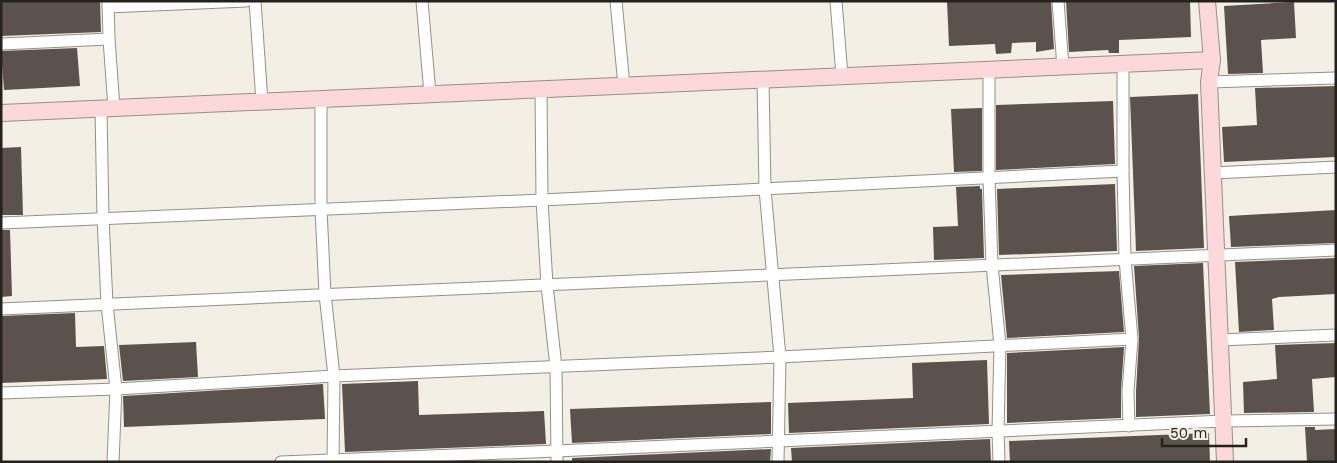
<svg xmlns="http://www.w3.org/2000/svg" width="1337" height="463" font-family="'Work Sans',sans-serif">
	<rect width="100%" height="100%" fill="#f4efe4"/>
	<g fill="#5b524d">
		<polygon points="1,1 100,1 101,32 1,36"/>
		<polygon points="947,1 1051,1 1054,49 1036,52 1036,42 1012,43 1011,53 996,54 995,44 949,46"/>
		<polygon points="1066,1 1190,1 1191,37 1119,40 1119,53 1109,53 1108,50 1069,52"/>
		<polygon points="1294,2 1296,38 1261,40 1263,73 1228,74 1224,6"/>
		<polygon points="77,48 80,86 4,90 1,51"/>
		<polygon points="1336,86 1336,157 1224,162 1222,127 1257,125 1255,88"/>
		<polygon points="1198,94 1204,248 1136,251 1130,97"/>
		<polygon points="1113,101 1115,164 996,170 996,105"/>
		<polygon points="982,108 982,171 954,172 951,109"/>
		<polygon points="21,147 23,215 1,215 1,148"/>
		<polygon points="1115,184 1117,251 999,255 997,189"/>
		<polygon points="980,186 980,189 982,189 984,258 934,260 933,227 958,226 956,187"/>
		<polygon points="1336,210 1336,243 1231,247 1229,216"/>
		<polygon points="1,230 10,230 12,296 1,297"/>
		<polygon points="1336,258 1336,294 1279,297 1272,299 1274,330 1239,332 1235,262"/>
		<polygon points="1203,263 1210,414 1136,417 1136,391 1139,338 1134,266"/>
		<polygon points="1119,271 1124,332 1007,338 1001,275"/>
		<polygon points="75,313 76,347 104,346 107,379 1,383 1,316"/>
		<polygon points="196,342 198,377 123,381 119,345"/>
		<polygon points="1336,343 1336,377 1312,379 1314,412 1244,413 1243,382 1277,379 1275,345"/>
		<polygon points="1124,347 1121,391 1121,418 1007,423 1007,353"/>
		<polygon points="987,360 989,424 789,433 788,403 913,398 912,363"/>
		<polygon points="418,381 419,415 544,411 546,444 345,452 342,384"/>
		<polygon points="323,384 325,419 124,427 123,396"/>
		<polygon points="771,402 771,434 572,443 570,409"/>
		<polygon points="1305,427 1315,427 1315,430 1336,429 1336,462 1307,462"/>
		<polygon points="1209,433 1210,462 1010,462 1009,441"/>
		<polygon points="990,439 991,462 792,462 791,448"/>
		<polygon points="771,449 770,462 572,462 572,458"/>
	</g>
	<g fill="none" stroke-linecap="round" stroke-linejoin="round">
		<defs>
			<g id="street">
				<polyline points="108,1 109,39 114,108"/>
				<polyline points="255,1 262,102"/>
				<polyline points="422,1 430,94"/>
				<polyline points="616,1 624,86"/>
				<polyline points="836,1 842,76"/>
				<polyline points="1058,1 1063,67"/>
				<polyline points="108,7 246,1"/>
				<polyline points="1,44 109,39"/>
				<polyline points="1123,64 1123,171 1125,259 1132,339 1128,391 1129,426"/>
				<polyline points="989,70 989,178 992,265 1000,345 998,431 999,462"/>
				<polyline points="763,80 765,189 780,357 778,462"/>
				<polyline points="1209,82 1336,78"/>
				<polyline points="541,90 542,200 547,285 556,367 557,462"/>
				<polyline points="321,99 321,209 325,294 334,376 333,462"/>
				<polyline points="101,109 103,218 107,304 116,389 113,462"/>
				<polyline points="1213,173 1336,167"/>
				<polyline points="1,223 542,200 1123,171"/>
				<polyline points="1,309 1336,250"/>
				<polyline points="1220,340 1336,335"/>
				<polyline points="1,393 116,389 334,376 780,357 1132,339"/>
				<polyline points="281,462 556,451 1224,421 1336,419"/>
			</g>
			<g id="secondary">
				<polyline points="1207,1 1212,60 1209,82 1225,462"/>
				<polyline points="1,113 1212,60"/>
			</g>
		</defs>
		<use href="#street" stroke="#959087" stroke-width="13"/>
		<use href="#secondary" stroke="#959087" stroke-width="18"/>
		<use href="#street" stroke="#fff" stroke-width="11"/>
		<use href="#secondary" stroke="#fdd8da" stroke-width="16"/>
	</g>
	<rect width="1337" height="463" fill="none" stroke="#24221e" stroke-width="5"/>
	<path d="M1162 438v8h84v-8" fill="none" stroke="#24221e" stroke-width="2.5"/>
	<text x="1170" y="438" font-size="15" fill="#24221e" stroke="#f4efe4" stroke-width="4" paint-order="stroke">50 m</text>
</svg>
